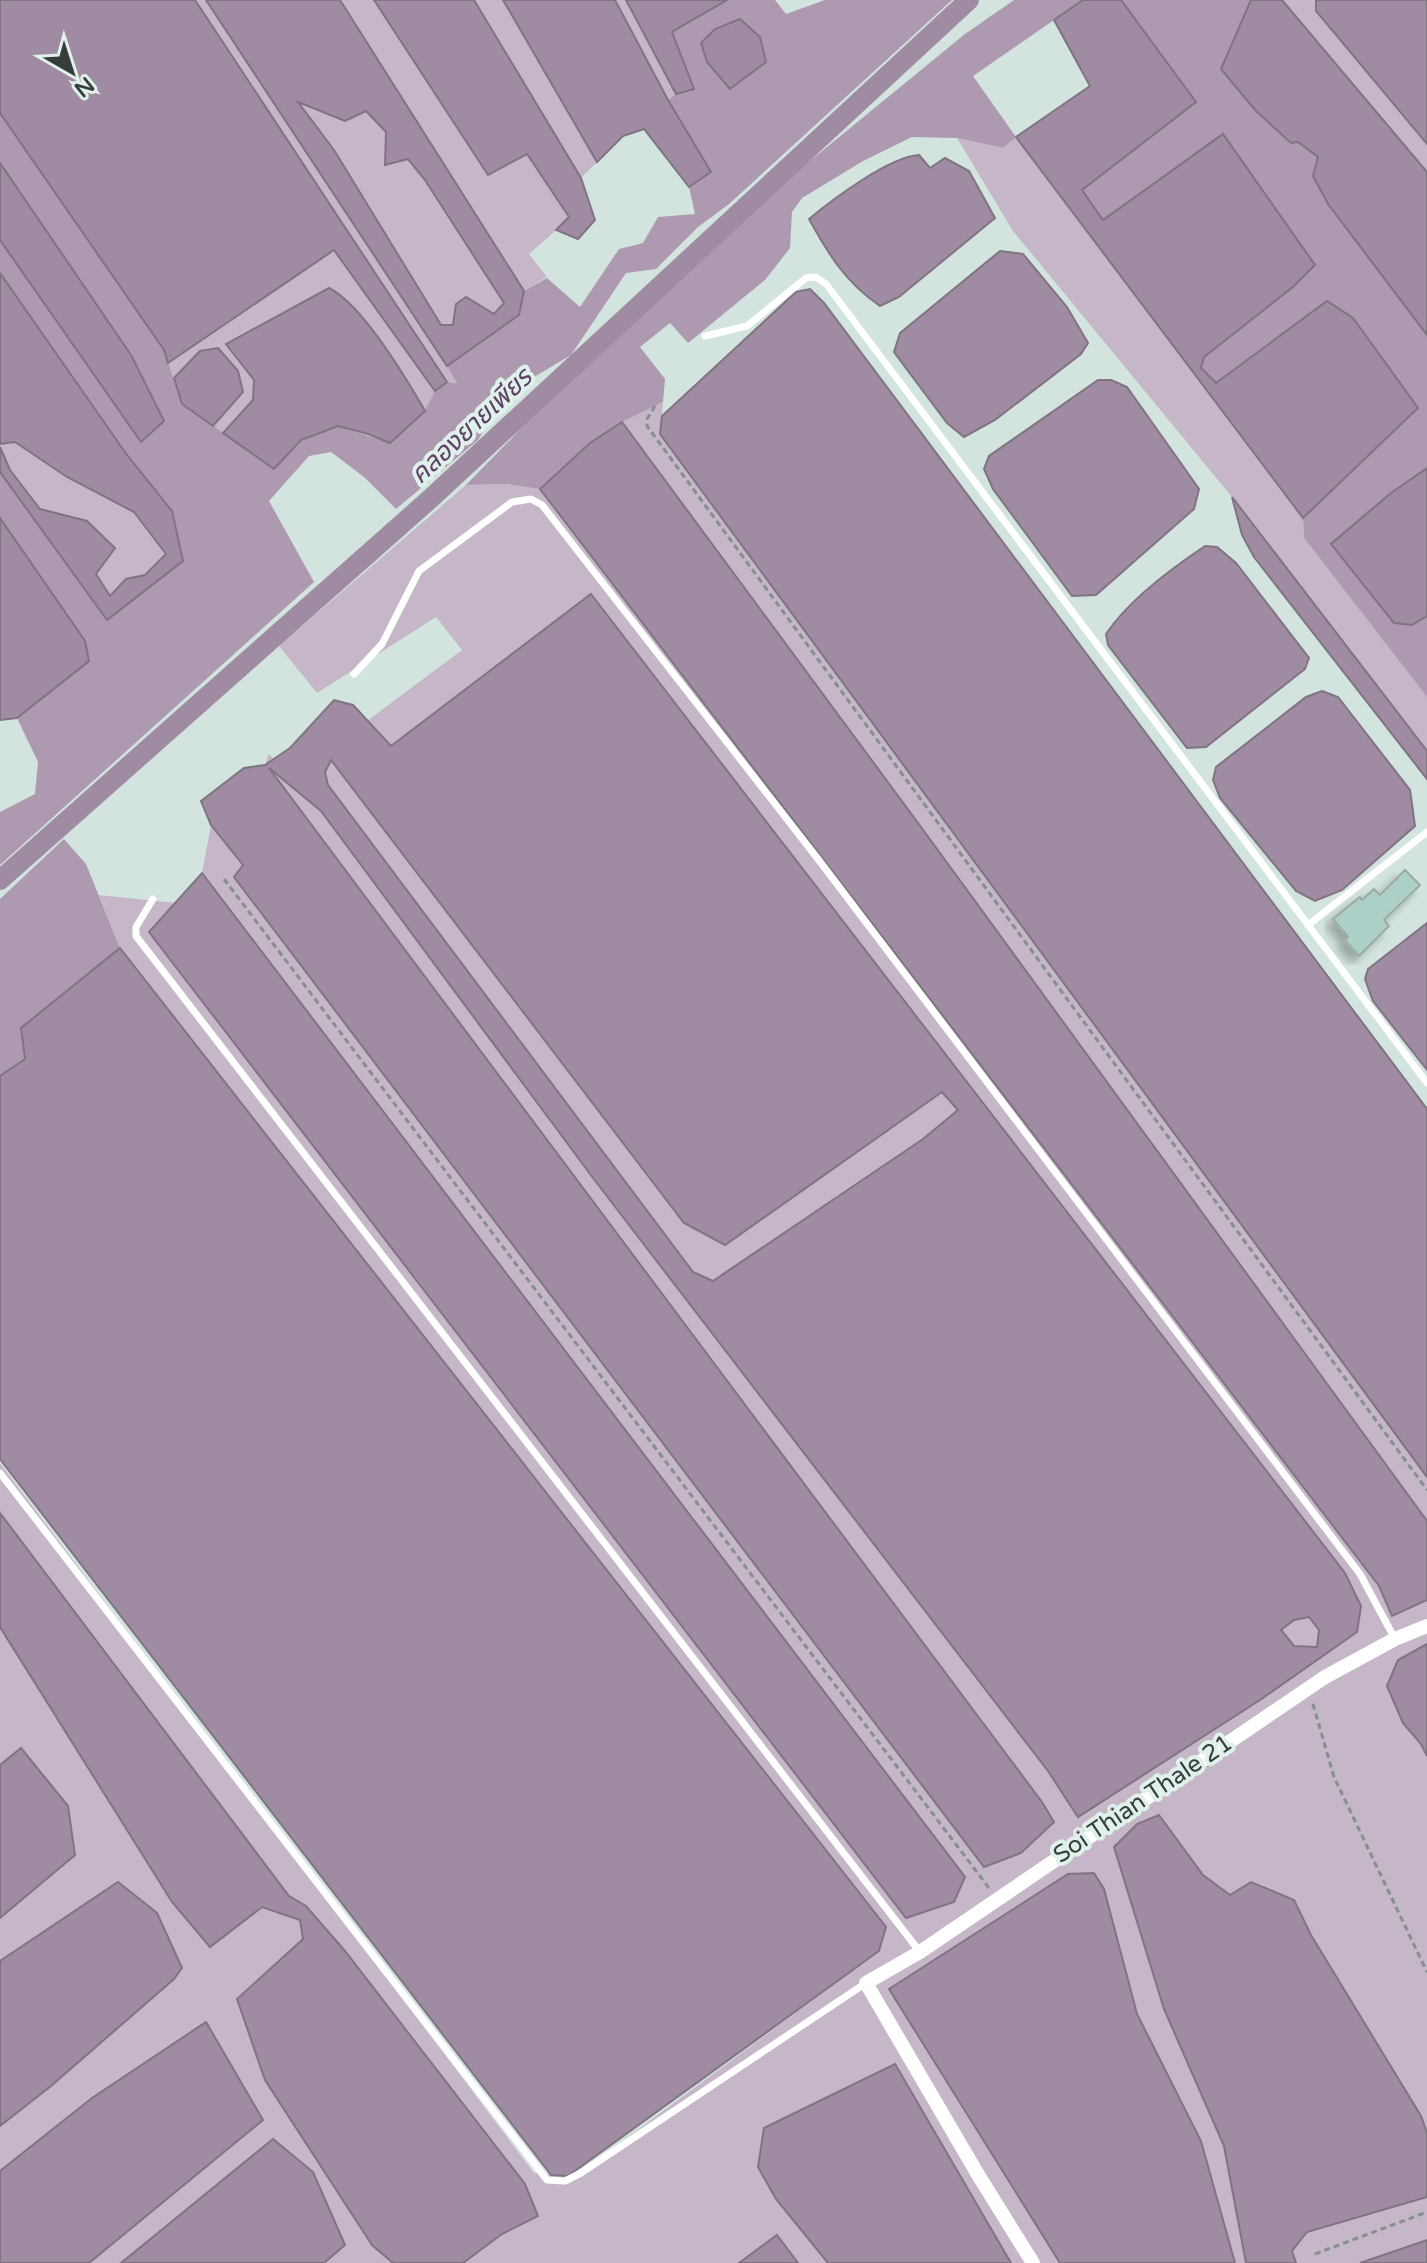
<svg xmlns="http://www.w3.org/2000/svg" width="1427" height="2263" font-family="'Varela Round','Noto Sans Thai',sans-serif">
	<defs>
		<filter id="shadow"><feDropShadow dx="-7" dy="7" stdDeviation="4" flood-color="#0004"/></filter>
	</defs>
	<rect width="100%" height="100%" fill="#d3e3de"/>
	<g fill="#c5b6c8">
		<polygon points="195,0 206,0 458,383 447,382"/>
		<polygon points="340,0 374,0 488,175 526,154 570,218 529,254 547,277 524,291"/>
		<polygon points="474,0 503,0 597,162 581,178"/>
		<polygon points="615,0 626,0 676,94 668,100"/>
		<polygon points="1282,0 1316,0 1316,11 1427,144 1427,172"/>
		<polygon points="297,101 345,121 366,110 386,132 385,165 408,159 425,180 504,303 494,314 456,304 453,326 441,325 334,150"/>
		<polygon points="1016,137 1303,518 1304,538 1427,697 1427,751 1232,497 1013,231 957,138 1003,148"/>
		<polygon points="334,250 435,391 424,412 407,379 342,295 226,344 254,379 253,400 223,433 213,426 242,392 238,371 218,348 200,351 174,378 168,363"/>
		<polygon points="663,402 660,435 1427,1477 1427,1521 921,827 622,422"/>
		<polygon points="15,442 134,512 166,555 145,575 126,579 110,596 96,574 115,548 87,521 40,509 10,470 0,447 0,444"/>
		<polygon points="506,484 540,489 1379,1586 1392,1616 1427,1600 1427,1644 1398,1660 1403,1723 1421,1744 1427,1756 1427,2133 1421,2116 1311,1935 1294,1900 1230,1895 1203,1875 1158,1815 1164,2009 1224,2146 1246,2263 1235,2263 1201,2141 1137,2014 1104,1889 1094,1873 1068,1874 889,1989 1060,2263 1011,2263 895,2064 758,2167 776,2199 828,2263 798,2263 777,2235 739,2263 463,2263 502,2234 538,2216 525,2184 306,1906 289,1896 0,1513 0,1463 534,2173 574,2177 879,1951 885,1926 120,948 99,895 175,903 149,932 965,1877 202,873 211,825 244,865 234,878 983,1867 1042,1802 265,765 269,754 321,811 593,1178 1048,1771 1078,1816 1260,1700 1357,1632 590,594 390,747 367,721 462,650 436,617 317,693 279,646 466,485"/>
		<polygon points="332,759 684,1223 725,1245 943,1092 959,1110 923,1139 713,1281 693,1272 328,785 325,772"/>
		<polygon points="1309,1617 1319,1630 1317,1648 1294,1646 1281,1630 1294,1620"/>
		<polygon points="0,1627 172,1902 210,1947 262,1907 299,1920 304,1939 265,2080 372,2245 393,2263 324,2263 345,2245 273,2139 121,2263 89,2263 263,2120 92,2098 0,2171 0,2126 51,2086 174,1979 118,1882 0,1961 0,1918 75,1854 20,1748 0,1765"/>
		<polygon points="1427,2197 1427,2240 1360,2263 1296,2263 1292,2251 1307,2232"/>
	</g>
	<g fill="#ad99b0">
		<polygon points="727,0 775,0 786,14 825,0 952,0 729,204 698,227 656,269 626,273 571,355 507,393 478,440 396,509 364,477 331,452 309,456 269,501 314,582 0,865 0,812 35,794 38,762 17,718 89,661 85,641 0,518 0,472 106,620 183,561 172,511 127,455 0,273 0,240 141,442 131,355 0,163 0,113 164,350 182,404 274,468 301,440 338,426 390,443 424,412 435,391 447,382 457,383 447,366 519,315 524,291 547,278 580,307 619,249 643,243 658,217 695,214 689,187 711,171 668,100 676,94 694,89 672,32"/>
		<polygon points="1014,0 1083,0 973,76 1016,137 1003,148 957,138 912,137 863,161 802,198 792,212 790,248 765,280 688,343 670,323 640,347 665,379 663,402 622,422 591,443 540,489 506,484 466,485 581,367 662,297 772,192 965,34"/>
		<polygon points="1121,0 1251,0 1221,69 1256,111 1290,143 1297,142 1319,157 1328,204 1427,335 1427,468 1391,493 1412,625 1427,616 1427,697 1304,538 1303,518 1417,408 1353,318 1216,383 1201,368 1204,357 1293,287 1103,221 1081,190 1195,102"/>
		<polygon points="64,839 86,864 120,948 21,1028 25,1059 0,1076 0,899"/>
	</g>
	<g fill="#9f8ba2" stroke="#807483" stroke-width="2" fill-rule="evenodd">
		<polygon points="0,0 195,0 447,382 435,391 334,250 168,363 164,350 0,113"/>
		<path d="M 206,0 L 340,0 L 524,291 L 519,315 L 447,366 ZM 298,102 L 345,121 L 366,111 L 386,132 L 385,165 L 408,159 L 425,180 L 504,303 L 494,314 L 466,297 L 456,304 L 453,325 L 441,325 L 334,150 Z"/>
		<polygon points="374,0 474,0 581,178 595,220 578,239 556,230 569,217 527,154 488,175"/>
		<polygon points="503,0 615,0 668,100 711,172 689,187 644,129 623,136 597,162"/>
		<polygon points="626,0 727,0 672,32 694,89 676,94"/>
		<polygon points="1083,0 1121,0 1196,102 1082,190 1103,220 1223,134 1315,265 1293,287 1204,357 1201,368 1216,383 1327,301 1353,318 1418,408 1303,518 1016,137 1090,86 1054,20"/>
		<polygon points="1251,0 1282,0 1427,172 1427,335 1328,204 1313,176 1318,157 1298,142 1291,143 1256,111 1221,69"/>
		<polygon points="1316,0 1427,0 1427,144 1316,11"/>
		<polygon points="740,19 760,37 766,62 730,89 707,62 701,43 715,29"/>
		<path d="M 919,155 L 930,168 L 945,158 L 969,171 L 995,218 L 899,297 L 880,306 C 845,282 829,255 809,219 C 833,199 889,157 919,155 Z"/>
		<polygon points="0,163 131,355 164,421 141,442 0,240"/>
		<polygon points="1000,251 1023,254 1067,307 1088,343 1081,354 995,420 964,437 947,423 894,352 900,333"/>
		<polygon points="0,273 127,455 172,511 183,561 107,620 0,472 0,447 10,470 40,509 87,521 115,548 96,574 110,596 126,579 145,575 166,554 134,512 67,477 15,442 0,444"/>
		<path d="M 329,288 C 362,305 406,378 425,411 L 390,443 L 368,434 L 338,426 L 301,440 L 274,469 L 223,433 L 253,400 L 254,380 L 226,344 Z"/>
		<polygon points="810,289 824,303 1427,1109 1427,1477 660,434 662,416 796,292"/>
		<polygon points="218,348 238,371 243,392 213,426 182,404 174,378 200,351"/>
		<polygon points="1098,380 1111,380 1127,387 1199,489 1194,509 1096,595 1072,596 993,489 984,469 989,456"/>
		<polygon points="622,422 921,827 1427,1521 1427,1600 1392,1616 1379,1586 540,489 590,443"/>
		<polygon points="1427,468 1427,616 1412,625 1394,623 1331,544 1391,493"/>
		<polygon points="1232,497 1427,751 1427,779 1254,557 1242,535"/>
		<polygon points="0,518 85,641 89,661 17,718 0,720"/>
		<path d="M 1205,546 L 1217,547 L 1236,563 L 1309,658 L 1305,669 L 1206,747 L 1187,748 L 1108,645 L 1106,634 C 1128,601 1172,568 1205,546 Z"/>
		<path d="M 591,594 L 1345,1573 L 1361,1606 L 1357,1632 L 1260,1700 L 1078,1817 L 1048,1771 L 593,1178 L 321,811 L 269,768 L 1042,1802 L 1054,1822 L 1021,1853 L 984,1867 L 234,877 L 243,865 L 211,825 L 201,801 L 244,768 L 265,765 L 290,748 L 334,700 L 353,705 L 391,746 ZM 331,760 L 684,1223 L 725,1245 L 942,1092 L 958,1110 L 923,1139 L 713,1281 L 693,1272 L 328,785 L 325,772 ZM 1309,1617 L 1319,1630 L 1317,1647 L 1294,1646 L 1281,1630 L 1294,1620 Z"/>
		<polygon points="1322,691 1338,697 1410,790 1415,826 1342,890 1315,901 1296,891 1220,798 1213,780 1216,767 1306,697"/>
		<polygon points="202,873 965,1877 954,1902 906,1918 149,932"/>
		<polygon points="1427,923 1427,1070 1373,1001 1365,979 1368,969"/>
		<polygon points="120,948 886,1927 879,1951 568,2176 551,2175 0,1459 0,1076 25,1059 21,1028"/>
		<polygon points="0,1513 289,1896 306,1906 345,1951 525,2184 538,2216 502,2234 463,2263 393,2263 372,2245 265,2080 237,1999 303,1939 300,1920 262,1907 210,1947 172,1902 0,1627"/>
		<polygon points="1427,1644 1427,1756 1421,1744 1403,1723 1387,1686 1398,1660"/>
		<polygon points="21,1748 68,1806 75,1855 0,1918 0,1765"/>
		<polygon points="1159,1815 1203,1875 1230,1895 1251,1882 1294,1900 1311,1935 1421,2116 1427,2133 1427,2197 1307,2232 1292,2251 1296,2263 1246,2263 1224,2146 1164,2009 1114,1847 1137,1824"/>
		<polygon points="1094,1873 1104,1889 1137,2014 1201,2141 1235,2263 1060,2263 889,1989 1068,1874"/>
		<polygon points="118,1882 157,1913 182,1968 174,1979 51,2086 0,2126 0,1961"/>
		<polygon points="206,2022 263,2120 89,2263 0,2263 0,2171 92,2098"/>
		<polygon points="895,2064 1011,2263 828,2263 776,2199 758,2167 764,2128"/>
		<polygon points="273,2139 313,2172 345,2245 324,2263 121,2263"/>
		<polygon points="777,2235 798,2263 739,2263"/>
		<polygon points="1427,2240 1427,2263 1360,2263"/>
	</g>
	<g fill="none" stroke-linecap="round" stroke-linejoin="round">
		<polyline stroke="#9f8ba2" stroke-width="20" points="0,880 430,499 969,0"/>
	</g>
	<polygon fill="#acd0c7" stroke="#9baaa5" stroke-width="2" filter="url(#shadow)" points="1405,870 1420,885 1384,920 1389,926 1359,956 1345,941 1348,937 1333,919 1360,897 1362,900 1374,889 1380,895"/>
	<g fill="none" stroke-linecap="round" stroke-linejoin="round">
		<g stroke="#85908c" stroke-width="3" stroke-dasharray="6 4" stroke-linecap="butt">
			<polyline points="655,406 647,419 647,426 1427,1490"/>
			<polyline points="224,879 989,1888"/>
			<polyline points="1313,1704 1334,1777 1427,1972"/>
			<polyline points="1315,2254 1427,2212"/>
		</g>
		<g stroke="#fff" stroke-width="7">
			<polyline points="705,336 747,326 806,278 816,277 826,284 1427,1083"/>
			<polyline points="354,674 382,644 419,571 512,502 531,499 542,505 818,859 1360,1574 1395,1639"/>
			<polyline points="153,899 136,927 136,936 920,1952"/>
			<polyline points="1308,925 1427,832"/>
			<polyline points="0,1473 547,2180 565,2181 581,2173 866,1983"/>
		</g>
		<polyline stroke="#fff" stroke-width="14" points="1033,2263 977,2173 866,1983 920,1952 1325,1677 1395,1639 1427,1626"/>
	</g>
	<g text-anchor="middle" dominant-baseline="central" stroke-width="8" stroke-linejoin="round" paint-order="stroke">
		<g font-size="24" fill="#373d3b" stroke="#e0f0eb">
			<text transform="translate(1143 1799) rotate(-34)">Soi Thian Thale 21</text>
		</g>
		<g font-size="26" font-style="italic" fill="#5f4165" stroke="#e0f0eb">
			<text transform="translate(471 426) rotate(-43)">คลองยายเพียร</text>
		</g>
	</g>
	<g transform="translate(72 72) rotate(141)" stroke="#e0f0eb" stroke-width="6" paint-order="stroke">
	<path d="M0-6L14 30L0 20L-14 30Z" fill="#373d3b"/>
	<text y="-12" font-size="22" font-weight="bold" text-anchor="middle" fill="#373d3b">N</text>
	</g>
</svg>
